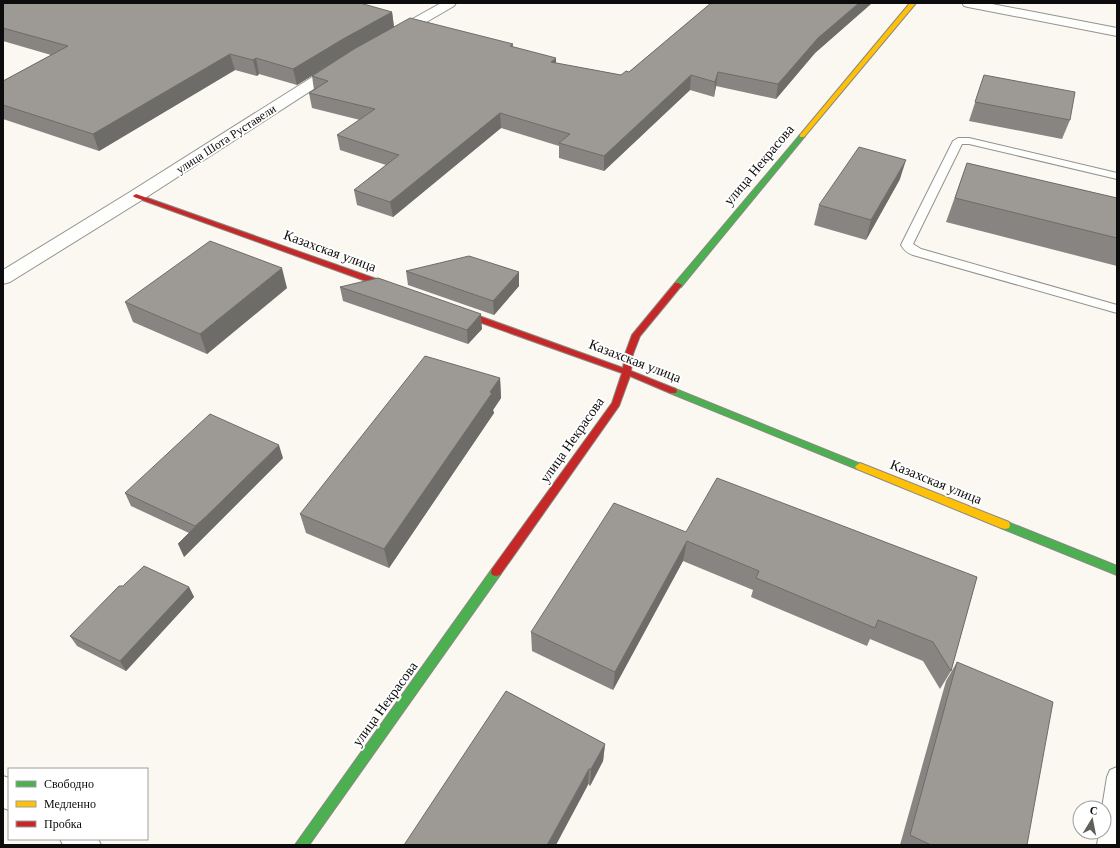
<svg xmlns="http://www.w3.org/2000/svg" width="1120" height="848" font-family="'Times New Roman',serif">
	<rect width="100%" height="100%" fill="#faf8f0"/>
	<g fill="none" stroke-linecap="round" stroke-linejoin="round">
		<defs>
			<g id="lane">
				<path d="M 958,138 L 969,138 L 1117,173 L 1117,179 L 969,144 L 962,144 L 913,244 L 921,249 L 1117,305 L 1117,313 L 913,255 C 907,253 904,250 901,245 L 953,141 Z"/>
				<polygon points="1117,767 1117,845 1097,845 1099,832 1104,832 1104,808 1102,808 1107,777 1110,770"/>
			</g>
			<g id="street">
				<polygon points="441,3 456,3 454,6 399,38 389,38 387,35 389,32"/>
				<polygon points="962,3 987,3 1117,28 1117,36 968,7 964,6"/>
				<polygon points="338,63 343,64 345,67 343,70 142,200 10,282 3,284 3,270 130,192 333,64"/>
				<polygon points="3,776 9,778 9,810 3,808"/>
				<polygon points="60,839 98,839 101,845 63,845"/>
			</g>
			<g id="fast">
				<polygon points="800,135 805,136 681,287 675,287 674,285 675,283"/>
				<polygon points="673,388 863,465 865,467 863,469 857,469 670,393 669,391 670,389"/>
				<polygon points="1005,521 1117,566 1117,575 1001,528 1000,525 1001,522"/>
				<polygon points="496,568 500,569 501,572 500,575 309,845 295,845 492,569"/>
			</g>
			<g id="slow">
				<polygon points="910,3 916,3 804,137 800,137 800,135"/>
				<polygon points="860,463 1009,522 1010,525 1009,528 1005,529 1001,528 857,469 855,467 857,465"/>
			</g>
			<g id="jam">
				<polygon points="136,194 402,288 403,290 399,292 396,292 134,197 133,196"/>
				<polygon points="675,283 678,283 682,285 640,336 633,354 631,371 676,389 677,391 676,393 670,393 630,376 619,406 500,575 496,576 492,575 491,572 492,569 612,403 622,373 451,312 450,310 451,308 457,308 623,368 625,354 632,335"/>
			</g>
		</defs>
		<use href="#lane" stroke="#93928f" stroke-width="2"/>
		<use href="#street" stroke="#93928f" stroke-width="2"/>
		<use href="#fast" stroke="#8a8985" stroke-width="2"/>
		<use href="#slow" stroke="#8a8985" stroke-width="2"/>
		<use href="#jam" stroke="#8a8985" stroke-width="2"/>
		<use href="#lane" fill="#fefefd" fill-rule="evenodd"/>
		<use href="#street" fill="#fefefd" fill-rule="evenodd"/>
		<use href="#fast" fill="#4caf50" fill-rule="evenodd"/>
		<use href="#slow" fill="#ffc107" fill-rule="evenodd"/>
		<use href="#jam" fill="#c62828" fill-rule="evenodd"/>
	</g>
	<g fill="#878481">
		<polygon points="3,3 392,12 394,27 513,44 513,47 556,63 621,75 629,72 709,5 709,3 872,3 815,53 776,99 716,86 714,97 690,90 604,171 559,158 559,146 501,128 393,217 357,205 354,190 386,165 340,150 337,135 360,120 312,108 309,93 314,90 312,76 347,54 297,85 259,74 257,76 235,70 99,151 3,119 3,81 51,55 3,41"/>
		<polygon points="984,75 1070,120 1062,139 969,121"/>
		<polygon points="967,163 1117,198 1117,266 946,222"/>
		<polygon points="900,179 866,240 814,225 819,205"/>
		<polygon points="406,271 519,272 519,286 494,315 408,285"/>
		<polygon points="340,287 482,329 468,344 343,301"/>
		<polygon points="287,288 207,354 133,322 125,302"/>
		<polygon points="500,378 501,398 493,410 494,413 389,568 306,533 300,514"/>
		<polygon points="283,458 184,557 189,533 131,506 125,493"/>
		<polygon points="686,532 977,577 951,671 940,689 923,661 870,639 867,646 751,597 753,590 683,561 613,690 532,651 531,632"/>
		<polygon points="189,587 194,597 126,671 77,646 70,636"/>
		<polygon points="957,662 1027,845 900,845 946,681"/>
		<polygon points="506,691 605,744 603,761 590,786"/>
	</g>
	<g fill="#6e6c69">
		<polygon points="859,3 872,3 815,53 776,99 778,84 818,38"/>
		<polygon points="392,12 394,27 345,55 297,85 293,69 343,39"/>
		<polygon points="230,54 235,70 99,151 93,134"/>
		<polygon points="256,58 259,74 257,76 253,60"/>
		<polygon points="556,58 556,73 551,62"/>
		<polygon points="718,72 716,86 714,97 715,82"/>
		<polygon points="691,75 690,90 604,171 604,156"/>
		<polygon points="500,113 501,128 393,217 390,202"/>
		<polygon points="906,160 900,179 866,240 871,220"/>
		<polygon points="282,268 287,288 207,354 200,334"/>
		<polygon points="519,272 519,286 494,315 493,301"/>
		<polygon points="481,314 482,329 468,344 467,330"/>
		<polygon points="500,378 501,398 493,410 494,413 389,568 384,549"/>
		<polygon points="279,445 283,458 184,557 178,544 195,527 195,526"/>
		<polygon points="687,541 683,561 613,690 615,672"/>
		<polygon points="189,587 194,597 126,671 120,661"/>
		<polygon points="605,744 603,761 590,786 591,769"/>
		<polygon points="589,769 588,785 556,845 547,845"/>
	</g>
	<g fill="#9d9a96" stroke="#6e6c69">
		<polygon points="3,3 360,3 392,12 343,39 293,69 256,58 253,60 230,54 93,134 3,105 3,81 68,46 3,28"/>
		<polygon points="711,3 859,3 818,38 778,84 718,72 715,82 691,75 604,156 559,143 570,134 500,113 390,202 354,190 399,155 337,135 375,109 309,93 328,81 312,76 354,49 410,18 513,44 510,46 556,58 551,62 621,75 626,71 629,72"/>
		<polygon points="984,75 1075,92 1070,120 975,102"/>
		<polygon points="859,147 906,160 871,220 819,205"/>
		<polygon points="967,163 1117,198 1117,238 955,198"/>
		<polygon points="210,241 282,268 200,334 125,302"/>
		<polygon points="469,256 519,272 493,301 406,271"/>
		<polygon points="378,278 481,314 467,330 340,287"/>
		<polygon points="425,356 500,378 490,392 492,393 384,549 300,514"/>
		<polygon points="210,414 279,445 178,544 206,517 195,526 125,493"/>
		<polygon points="717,478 977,577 951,671 933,642 878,620 875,628 756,578 759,571 687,541 615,672 531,632 614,503 686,532"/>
		<polygon points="144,566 189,587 120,661 70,636 119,586 123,586"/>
		<polygon points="957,662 1053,702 1027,845 931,845 910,835"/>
		<polygon points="506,691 605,744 591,769 589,769 547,845 404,845"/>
	</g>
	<g text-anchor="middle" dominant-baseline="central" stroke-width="4" stroke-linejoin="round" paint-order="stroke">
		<g font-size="12" fill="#0c0c0c" stroke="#fff">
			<text transform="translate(226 139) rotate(-33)">улица Шота Руставели</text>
		</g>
		<g font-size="14" fill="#0c0c0c" stroke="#fff">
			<text transform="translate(759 165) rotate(-50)">улица Некрасова</text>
			<text transform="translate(330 251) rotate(20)">Казахская улица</text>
			<text transform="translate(635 361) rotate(21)">Казахская улица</text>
			<text transform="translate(572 440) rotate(-55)">улица Некрасова</text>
			<text transform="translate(936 482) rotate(22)">Казахская улица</text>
			<text transform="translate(385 704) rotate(-54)">улица Некрасова</text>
		</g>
	</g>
	<rect width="1120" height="848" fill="none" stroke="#0c0c0c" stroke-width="8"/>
	<rect x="8" y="768" width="140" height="72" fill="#ffffff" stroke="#9e9e9e"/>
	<rect x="16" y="781" width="20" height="6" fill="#4caf50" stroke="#9e9e9e"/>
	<text x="44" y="788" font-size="12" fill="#0c0c0c">Свободно</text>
	<rect x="16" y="801" width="20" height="6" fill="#ffc107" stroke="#9e9e9e"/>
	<text x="44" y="808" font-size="12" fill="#0c0c0c">Медленно</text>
	<rect x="16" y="821" width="20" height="6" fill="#c62828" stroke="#9e9e9e"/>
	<text x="44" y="828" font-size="12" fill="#0c0c0c">Пробка</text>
	<g transform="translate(1092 820) rotate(10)"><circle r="19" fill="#ffffff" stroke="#9e9e9e"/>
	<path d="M0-3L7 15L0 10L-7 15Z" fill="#5f5f5c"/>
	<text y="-6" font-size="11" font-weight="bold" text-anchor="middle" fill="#0c0c0c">С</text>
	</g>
</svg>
